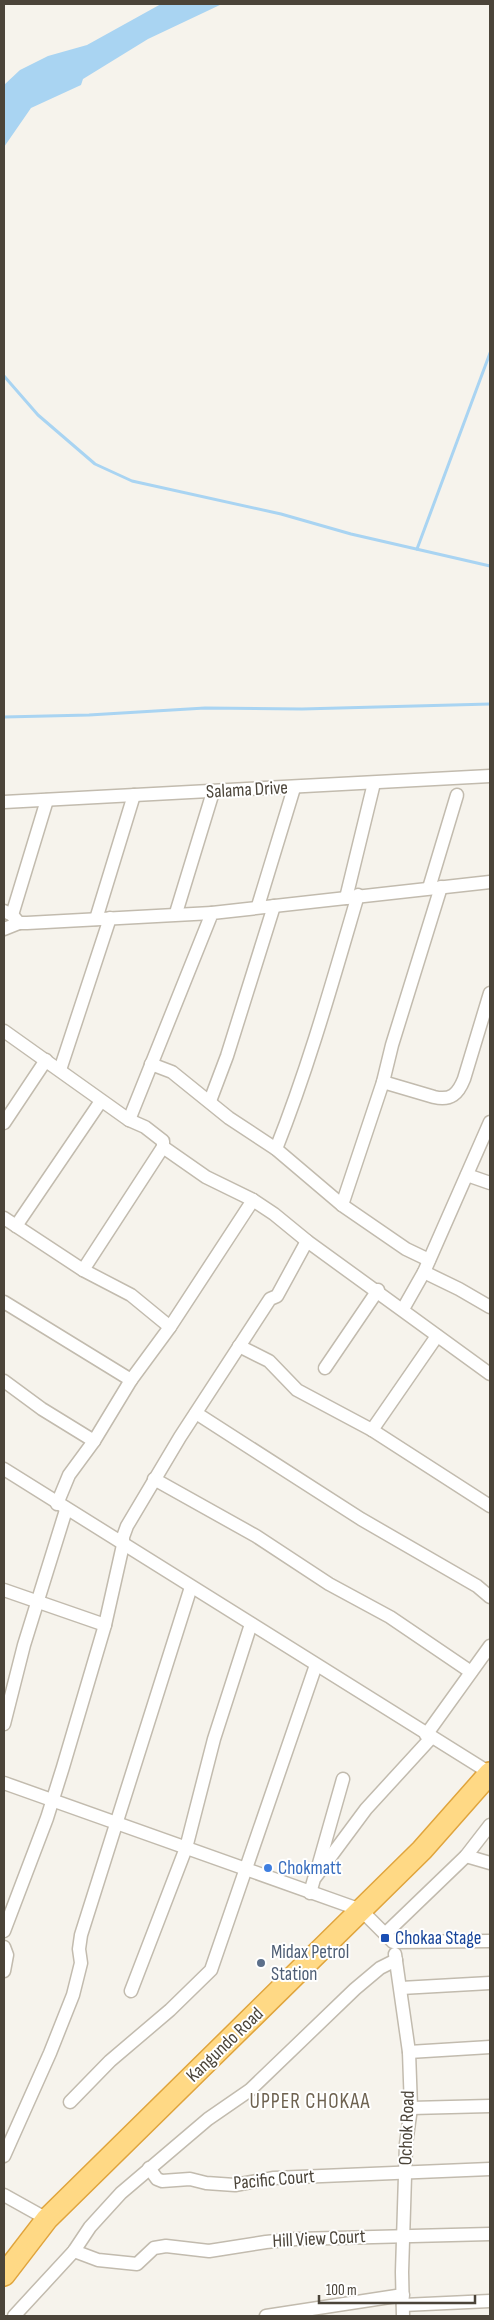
<svg xmlns="http://www.w3.org/2000/svg" width="494" height="2320" font-family="'Sofia Sans Condensed',sans-serif">
	<rect width="100%" height="100%" fill="#f6f3ec"/>
	<polygon fill="#a9d4f2" points="161,4 222,4 148,39 83,79 81,85 31,108 4,147 4,85 20,70 48,56 87,45"/>
	<g fill="none" stroke-linecap="round" stroke-linejoin="round">
		<g stroke="#a9d4f2" stroke-width="3">
			<polyline points="4,376 38,415 95,464 132,481 281,514 351,534 490,566"/>
			<polyline points="417,549 490,353"/>
			<polyline points="4,717 89,715 205,708 302,709 490,704"/>
		</g>
		<defs>
			<g id="minor">
				<polyline points="4,802 490,776"/>
				<polyline points="429,888 457,795"/>
				<polyline points="346,898 374,783"/>
				<polyline points="258,906 294,788"/>
				<polyline points="4,911 12,915 19,923 27,923 212,913"/>
				<polyline points="176,913 213,792"/>
				<polyline points="12,915 47,800"/>
				<polyline points="96,919 134,795"/>
				<polyline points="4,929 19,923"/>
				<polyline points="4,1031 129,1120 145,1127 163,1141 163,1147 206,1177 253,1200 274,1214 307,1241 490,1374"/>
				<polyline points="151,1064 172,1072 229,1118 276,1149 342,1205 406,1249 429,1260"/>
				<polyline points="60,1070 110,918"/>
				<path d="M 383,1082 L 434,1097 C 451,1101 458,1094 464,1079 L 490,993"/>
				<polyline points="210,1101 227,1056 274,906"/>
				<polyline points="129,1120 212,913 490,882"/>
				<polyline points="4,1123 46,1060"/>
				<path d="M 276,1149 C 309,1066 333,980 358,895"/>
				<polyline points="467,1175 490,1183"/>
				<polyline points="342,1205 383,1082 392,1045 441,887"/>
				<polyline points="4,1218 83,1270 131,1295 170,1327"/>
				<polyline points="16,1226 101,1101"/>
				<polyline points="83,1270 163,1147"/>
				<polyline points="424,1272 459,1289 490,1307"/>
				<polyline points="4,1302 131,1380"/>
				<polyline points="403,1309 424,1272 490,1122"/>
				<polyline points="239,1346 269,1361 297,1390 372,1430 490,1506"/>
				<polyline points="325,1368 378,1290"/>
				<polyline points="4,1381 42,1409 94,1441"/>
				<polyline points="196,1413 361,1519 477,1586 490,1597"/>
				<polyline points="372,1430 437,1336"/>
				<polyline points="4,1469 490,1773"/>
				<polyline points="154,1479 256,1536 329,1584 390,1617 471,1672"/>
				<polyline points="57,1504 69,1475 94,1441 131,1380 170,1327 253,1200"/>
				<polyline points="4,1590 105,1625"/>
				<polyline points="4,1724 24,1645 66,1510"/>
				<polyline points="426,1735 490,1646"/>
				<polyline points="4,1783 361,1910 393,1942 490,1941"/>
				<polyline points="466,1856 490,1863"/>
				<polyline points="318,1867 343,1779"/>
				<polyline points="310,1893 314,1879 366,1809 431,1738"/>
				<polyline points="4,1931 47,1818 63,1767 105,1625 123,1545 123,1537 127,1526 180,1437 270,1299 277,1296 307,1241"/>
				<polyline points="386,1933 466,1856 490,1825"/>
				<polyline points="4,1947 7,1955 4,1971"/>
				<polyline points="395,1954 409,2052 411,2108 406,2144 402,2272 403,2316"/>
				<polyline points="401,1988 490,1983"/>
				<polyline points="131,1991 186,1848 214,1739 251,1624"/>
				<polyline points="409,2052 490,2047"/>
				<polyline points="70,2102 110,2061 170,2010 211,1970 316,1665"/>
				<polyline points="411,2108 490,2106"/>
				<polyline points="4,2156 50,2053 73,1995 81,1963 79,1949 81,1935 191,1587"/>
				<polyline points="149,2168 157,2179 162,2181 190,2179 206,2183 235,2185 274,2178 490,2169"/>
				<polyline points="4,2195 47,2219"/>
				<polyline points="74,2251 98,2260 137,2264 154,2248 166,2246 209,2251 266,2242 296,2239 490,2234"/>
				<polyline points="403,2305 490,2301"/>
				<polyline points="14,2316 74,2251 90,2227 121,2193 208,2119 250,2090 355,1989 380,1968 396,1960"/>
				<polyline points="266,2316 403,2295"/>
			</g>
			<polyline id="trunk" points="4,2275 47,2219 422,1850 490,1773"/>
		</defs>
		<use href="#minor" stroke="#c2bbae" stroke-width="15"/>
		<use href="#trunk" stroke="#e0a43c" stroke-width="24"/>
		<use href="#minor" stroke="#fff" stroke-width="12"/>
		<use href="#trunk" stroke="#ffd985" stroke-width="21"/>
	</g>
	<circle fill="#3f7fe0" stroke="#fff" stroke-width="2" cx="268" cy="1868" r="5"/>
	<rect fill="#1a4fb4" stroke="#fff" stroke-width="2" x="380" y="1933" width="10" height="10" rx="2.5"/>
	<circle fill="#5c6f8a" stroke="#fff" stroke-width="2" cx="261" cy="1963" r="5"/>
	<g text-anchor="middle" dominant-baseline="central" stroke-width="4" stroke-linejoin="round" paint-order="stroke">
		<g font-size="19" fill="#4b4439" stroke="#fff">
			<text transform="translate(247 790) rotate(-3)">Salama Drive</text>
			<text transform="translate(225 2045) rotate(-44)">Kangundo Road</text>
			<text transform="translate(407 2128) rotate(-88)">Ochok Road</text>
			<text transform="translate(274 2180) rotate(-5)">Pacific Court</text>
			<text transform="translate(319 2239) rotate(-3)">Hill View Court</text>
		</g>
		<g font-size="19" fill="#366cbe" stroke="#fff" text-anchor="start">
			<text x="278" y="1868">Chokmatt</text>
		</g>
		<g font-size="19" fill="#164399" stroke="#fff" text-anchor="start">
			<text x="395" y="1938">Chokaa Stage</text>
		</g>
		<g font-size="19" fill="#4e5e75" stroke="#fff" text-anchor="start">
			<text x="271" y="1952">Midax Petrol<tspan x="271" dy="22">Station</tspan></text>
		</g>
		<g font-size="21" letter-spacing="1" fill="#6e6250" stroke="#fff">
			<text x="310" y="2101">UPPER CHOKAA</text>
		</g>
	</g>
	<rect width="494" height="2320" fill="none" stroke="#4b4439" stroke-width="10"/>
	<path d="M319 2295v8h156v-8" fill="none" stroke="#4b4439" stroke-width="2.5"/>
	<text x="326" y="2295" font-size="15" fill="#4b4439" stroke="#ffffff" stroke-width="4" paint-order="stroke">100 m</text>
</svg>
